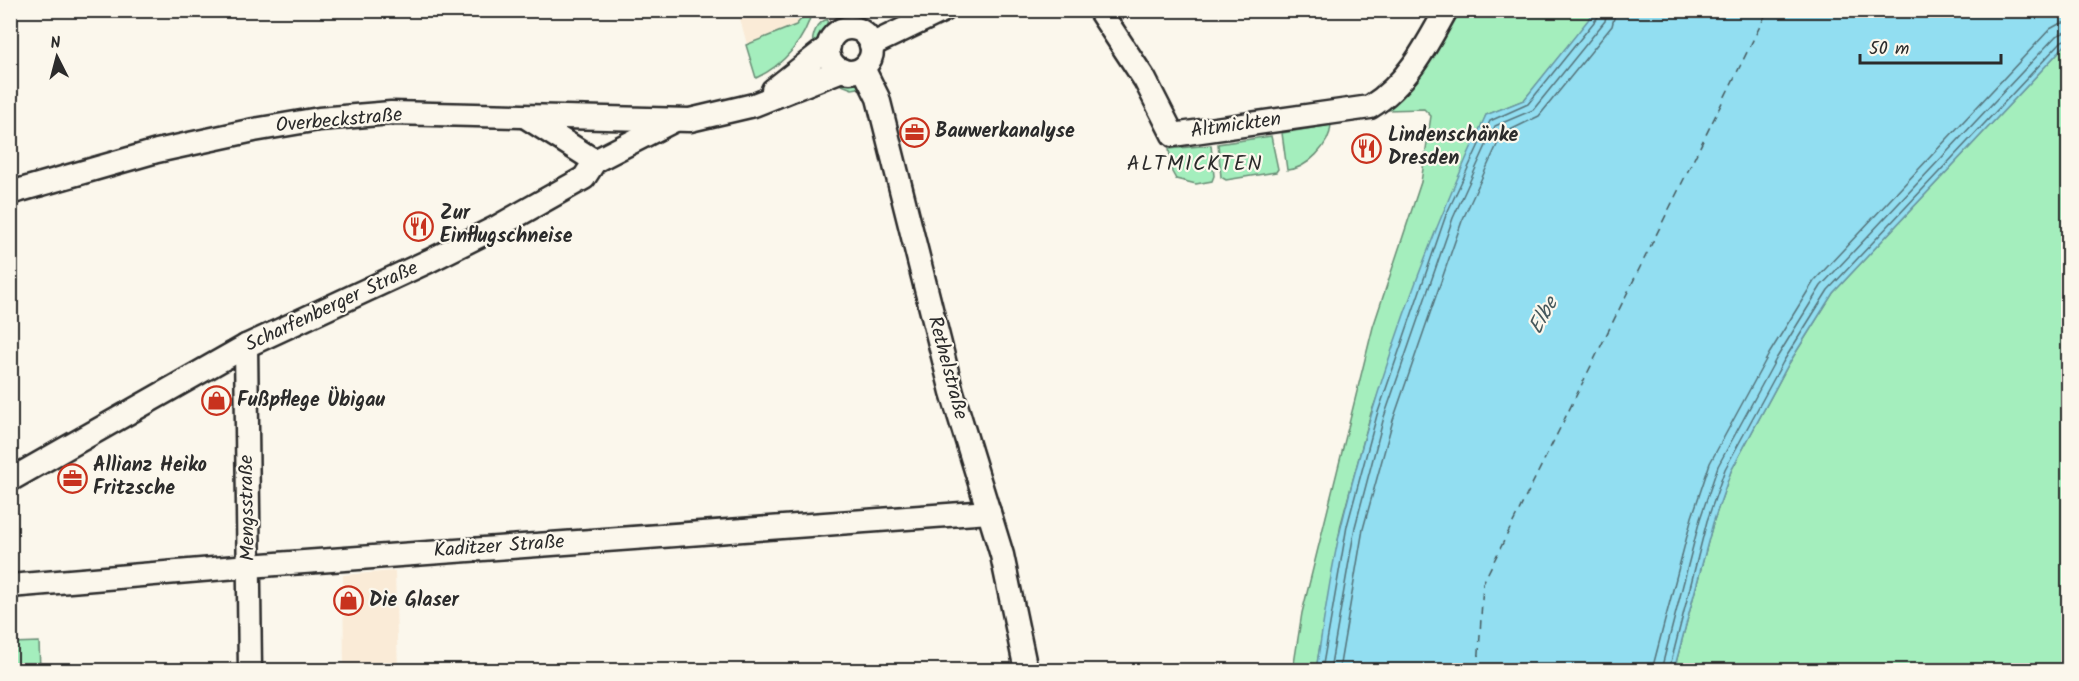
<svg xmlns="http://www.w3.org/2000/svg" width="2079" height="681" font-family="Kalam,sans-serif">
	<rect width="100%" height="100%" fill="#fbf7ec"/>
	<filter id="ink" filterUnits="userSpaceOnUse"><feTurbulence type="fractalNoise" baseFrequency=".0167" numOctaves="2"/><feDisplacementMap in="SourceGraphic" scale="12" xChannelSelector="R" yChannelSelector="G"/><feConvolveMatrix kernelMatrix="1 2 1 2 8 2 1 2 1" color-interpolation-filters="sRGB"/></filter>
	<g filter="url(#ink)">
		<g fill="#faebd7">
			<polygon points="738,11 812,11 809,23 796,45 768,73 756,78"/>
			<polygon points="395,571 398,670 344,670 343,575"/>
		</g>
		<g fill="#a4eebd" stroke="#688c74" stroke-width="1.5">
			<path d="M 809,10 L 812,11 C 805,40 784,65 756,78 L 746,45 L 796,25 Z"/>
			<polygon points="1461,11 1596,11 1524,100 1486,115 1371,413 1341,524 1316,670 1293,670 1302,613 1373,327 1421,182 1431,116 1424,109 1386,110 1385,106 1413,81"/>
			<path d="M 828,19 L 823,39 L 813,47 C 811,35 817,22 828,19 Z"/>
			<polygon points="2068,42 2068,670 1674,670 1713,523 1731,471 1788,365 1833,293"/>
			<polygon points="847,77 864,87 852,89 834,82"/>
			<path d="M 1331,125 C 1330,145 1307,169 1287,170 L 1282,133 Z"/>
			<polygon points="1271,136 1278,169 1276,172 1226,180 1221,177 1218,144"/>
			<polygon points="1211,145 1214,176 1212,181 1196,184 1176,179 1172,172 1169,149"/>
			<polygon points="39,642 40,670 11,670 11,643"/>
		</g>
		<path fill="#92def1" stroke="#6996a2" stroke-width="1.5" d="M 1596,10 L 2068,11 L 2068,42 L 1833,293 L 1788,365 L 1731,471 L 1713,523 L 1674,670 L 1316,670 C 1324,621 1330,571 1342,523 C 1376,383 1425,245 1486,115 L 1524,100 Z"/>
		<g fill="none" stroke-linecap="round" stroke-linejoin="round">
			<g stroke="#54737a" stroke-width="1.5">
				<polyline points="1322,670 1347,526 1377,415 1446,215 1490,121 1528,104 1598,17 1600,10"/>
				<polyline points="1330,670 1355,527 1384,417 1453,218 1495,126 1533,110 1605,21 1607,10"/>
				<polyline points="1339,670 1363,529 1393,420 1462,221 1502,134 1539,116 1612,26 1616,10"/>
				<polyline points="1652,670 1692,517 1710,463 1769,354 1814,281 2050,29 2059,24 2068,22"/>
				<polyline points="1661,670 1700,519 1718,466 1776,359 1821,286 2056,36 2068,31"/>
				<polyline points="1669,670 1707,521 1725,469 1783,362 1828,290 2062,41 2068,39"/>
			</g>
			<polyline stroke="#45585c" stroke-width="1.5" stroke-dasharray="8 6" stroke-linecap="butt" points="1478,670 1483,583 1768,10"/>
			<defs>
				<g id="street">
					<path d="M 1099,10 L 1145,80 L 1173,135 L 1370,107 C 1406,85 1426,47 1446,10"/>
					<circle cx="850" cy="50" r="22"/>
					<polyline points="871,45 944,10"/>
					<polyline points="863,68 878,98 952,392 1002,555 1026,670"/>
					<polyline points="773,90 829,46"/>
					<polyline points="526,117 595,161"/>
					<polyline points="10,193 157,151 254,130 319,119 391,113 690,120 754,105 842,70"/>
					<polyline points="246,346 250,670"/>
					<polyline points="10,480 246,346 429,261 497,227 584,178 595,161 673,121"/>
					<polyline points="10,586 249,566 989,512"/>
				</g>
			</defs>
			<use href="#street" stroke="#2b2b2b" stroke-width="27"/>
			<use href="#street" stroke="#fbf7ec" stroke-width="22"/>
		</g>
	</g>
	<defs>
		<symbol id="office-ring" viewBox="-11 -11 22 22"><circle r="9.5" fill="#fbf7ec" stroke="#c8321e" stroke-width="1.5"/><path d="M-6-3h4V-5.5h4V-3h4V5H-6ZM-1-4.5V-3h2v-1.5ZM-6 0V1H6V0Z" fill="#c8321e"/></symbol>
		<symbol id="restaurant-ring" viewBox="-11 -11 22 22"><circle r="9.5" fill="#fbf7ec" stroke="#c8321e" stroke-width="1.5"/><path d="M-5-6h1v4h1v-4h1v4h1v-4h1v5L-1.5 .5V6h-2V.5L-5-1ZM5-6V6H3V1.5H1.5Q1.5-4 5-6Z" fill="#c8321e"/></symbol>
		<symbol id="shop-ring" viewBox="-11 -11 22 22"><circle r="9.5" fill="#fbf7ec" stroke="#c8321e" stroke-width="1.5"/><path d="M-5-2.5h2.3a2.7 3.5 0 0 1 5.4 0H5L5.5 6h-11ZM-1.5-2.5h3a1.5 2.3 0 0 0-3 0Z" fill="#c8321e"/></symbol>
	</defs>
	<g fill-rule="evenodd">
		<use href="#office-ring" x="898" y="116" width="33" height="33"/>
		<use href="#restaurant-ring" x="1350" y="132" width="33" height="33"/>
		<use href="#restaurant-ring" x="402" y="210" width="33" height="33"/>
		<use href="#shop-ring" x="200" y="384" width="33" height="33"/>
		<use href="#office-ring" x="56" y="462" width="33" height="33"/>
		<use href="#shop-ring" x="332" y="584" width="33" height="33"/>
	</g>
	<g text-anchor="middle" dominant-baseline="central" stroke-width="4.5" stroke-linejoin="round" paint-order="stroke">
		<g font-size="20" fill="#2b2b2b" stroke="#fbf7ec">
			<text transform="translate(339 121) rotate(-5)">Overbeckstraße</text>
			<text transform="translate(1236 126) rotate(-8)">Altmickten</text>
			<text transform="translate(332 307) rotate(-25)">Scharfenberger Straße</text>
			<text transform="translate(947 368) rotate(75)">Rethelstraße</text>
			<text transform="translate(248 508) rotate(-91)">Mengsstraße</text>
			<text transform="translate(499 547) rotate(-4)">Kaditzer Straße</text>
		</g>
		<g font-size="20" font-weight="bold" fill="#2b2b2b" stroke="#fbf7ec" text-anchor="start">
			<text x="935" y="132">Bauwerkanalyse</text>
			<text x="1388" y="136">Lindenschänke<tspan x="1388" dy="23">Dresden</tspan></text>
			<text x="440" y="214">Zur<tspan x="440" dy="23">Einflugschneise</tspan></text>
			<text x="237" y="401">Fußpflege Übigau</text>
			<text x="93" y="466">Allianz Heiko<tspan x="93" dy="23">Fritzsche</tspan></text>
			<text x="369" y="601">Die Glaser</text>
		</g>
		<g font-size="21" letter-spacing="1.5" fill="#2b2b2b" stroke="#fbf7ec">
			<text x="1195" y="164">ALTMICKTEN</text>
		</g>
		<g font-size="21" font-style="italic" fill="#45585c" stroke="#fbf7ec">
			<text transform="translate(1544 316) rotate(-61)">Elbe</text>
		</g>
	</g>
	<rect width="2079" height="681" fill="none" stroke="#fbf7ec" stroke-width="36"/>
	<rect x="18" y="18" width="2043" height="645" fill="none" stroke="#2b2b2b" stroke-width="2" filter="url(#ink)"/>
	<g transform="translate(57 57) rotate(354)" stroke="#fbf7ec" stroke-width="4.5" paint-order="stroke">
	<path d="M0-4.5L10 22L0 15L-10 22Z" fill="#2b2b2b"/>
	<text y="-9" font-size="16" font-weight="bold" text-anchor="middle" fill="#2b2b2b">N</text>
	</g>
	<path d="M1860 54v9h141v-9" fill="none" stroke="#2b2b2b" stroke-width="3"/>
	<text x="1869" y="54" font-size="18" fill="#2b2b2b" stroke="#fbf7ec" stroke-width="4.5" paint-order="stroke">50 m</text>
</svg>
